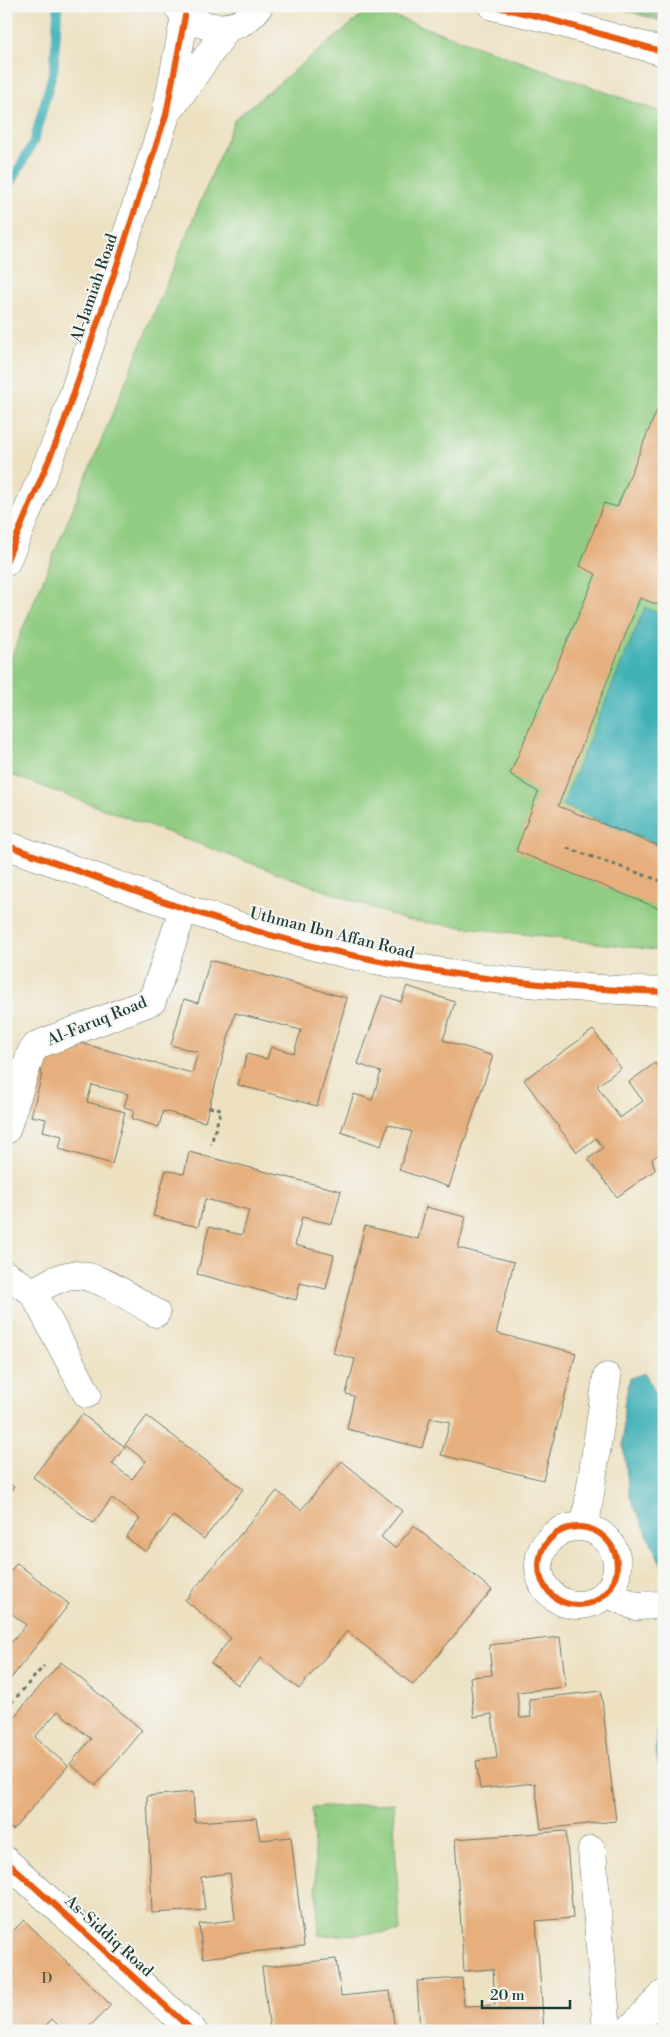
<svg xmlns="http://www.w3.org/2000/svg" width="670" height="2037" font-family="'Libre Bodoni',serif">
	<rect width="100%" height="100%" fill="#f6f6f2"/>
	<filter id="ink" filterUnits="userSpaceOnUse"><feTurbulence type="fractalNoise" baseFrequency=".02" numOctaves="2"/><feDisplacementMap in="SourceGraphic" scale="10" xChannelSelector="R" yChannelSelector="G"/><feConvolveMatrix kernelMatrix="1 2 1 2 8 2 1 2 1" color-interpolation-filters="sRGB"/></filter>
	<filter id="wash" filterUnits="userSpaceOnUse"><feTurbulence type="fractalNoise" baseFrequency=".0096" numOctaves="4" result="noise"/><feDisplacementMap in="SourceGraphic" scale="20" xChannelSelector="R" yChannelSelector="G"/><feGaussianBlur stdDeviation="1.12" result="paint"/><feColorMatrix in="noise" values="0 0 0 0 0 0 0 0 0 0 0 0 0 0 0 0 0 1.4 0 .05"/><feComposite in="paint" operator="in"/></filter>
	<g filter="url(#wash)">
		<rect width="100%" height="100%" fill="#ede1c2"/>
		<g fill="#90cc81" stroke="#58845a">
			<polygon points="371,8 664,113 664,951 405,920 6,773 6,669 235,119"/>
			<polygon points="393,1803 400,1932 319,1936 312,1808"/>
		</g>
		<polygon fill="#74b06f" stroke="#4a7652" points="611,6 664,6 664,22"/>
		<g fill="#40b1b7" stroke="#307776">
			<polygon points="645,607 664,615 664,842 662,846 562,805"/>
			<polygon points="645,1373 664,1411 664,1570 630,1497 623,1446 624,1405 630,1378"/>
			<path d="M 664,1715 L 664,1778 C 653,1761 654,1733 664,1715 Z"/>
		</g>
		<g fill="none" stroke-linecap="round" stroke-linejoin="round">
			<polyline stroke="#40b1b7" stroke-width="9" points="6,192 34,141 54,68 58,6"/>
		</g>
		<g id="blocks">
			<g fill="#e6af7d">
				<polygon points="664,393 664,607 640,598 558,806 664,848 664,893 658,908 516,851 538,792 510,774 596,574 580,566 604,503 617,507"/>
				<polygon points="210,960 347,998 317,1106 238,1085 247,1054 267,1059 271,1047 294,1053 301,1030 235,1013 205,1122 163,1111 159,1127 132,1119 134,1110 124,1107 128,1094 92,1085 87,1102 125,1112 112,1164 59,1149 62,1136 43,1131 46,1119 31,1116 42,1075 36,1048 65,1039 192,1073 198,1052 171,1045 184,999 198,1003"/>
				<polygon points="407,986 455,1002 443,1040 493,1056 449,1187 399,1170 412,1132 388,1124 381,1146 341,1132 354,1094 372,1100 381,1072 358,1064 382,995 401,1002"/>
				<polygon points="593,1030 621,1068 597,1086 620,1118 643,1101 629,1082 655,1063 664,1075 664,1151 652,1159 655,1170 617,1197 588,1159 603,1148 596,1138 577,1152 524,1080"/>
				<polygon points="189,1152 341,1191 332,1224 302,1217 295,1245 334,1255 326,1289 300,1283 296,1300 197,1274 209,1227 242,1235 249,1210 205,1199 198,1227 153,1216 166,1170 184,1174"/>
				<polygon points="426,1207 466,1217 458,1248 514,1262 496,1333 576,1353 543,1480 441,1455 450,1422 430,1418 422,1448 347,1429 354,1396 346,1394 355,1359 333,1353 365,1226 418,1239"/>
				<polygon points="82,1414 125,1447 112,1464 132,1479 146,1461 125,1445 147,1416 243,1489 204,1539 173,1516 146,1552 126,1537 140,1519 112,1498 93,1523 33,1477"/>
				<polygon points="342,1461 402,1511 381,1537 395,1548 414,1526 492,1590 413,1685 347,1631 299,1689 261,1658 238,1685 211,1663 231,1638 185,1600 277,1491 301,1510"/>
				<polygon points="6,1481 14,1487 6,1496"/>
				<polygon points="17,1563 69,1604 8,1682 6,1680 6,1637 12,1642 26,1625 6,1609 6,1577"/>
				<polygon points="560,1637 566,1687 517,1692 520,1718 531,1717 529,1699 601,1691 616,1821 541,1829 535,1783 480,1789 476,1761 497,1758 492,1714 474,1717 470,1677 492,1675 489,1645"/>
				<polygon points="61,1662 142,1730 96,1785 70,1764 91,1739 58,1711 35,1737 68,1766 13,1830 6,1824 6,1726"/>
				<polygon points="193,1792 195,1822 256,1818 260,1840 291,1837 304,1946 203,1958 199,1924 235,1920 230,1873 201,1877 205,1910 152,1913 147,1796"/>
				<polygon points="566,1831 573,1918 536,1921 544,2031 420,2031 417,1981 462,1978 464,2006 495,2005 493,1969 464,1971 455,1839"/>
				<polygon points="24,1920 111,2005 85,2031 64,2031 52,2019 41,2030 42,2031 6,2031 6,1983 15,1974 6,1965 6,1938"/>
				<polygon points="336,1959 341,1996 390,1991 395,2031 270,2031 262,1967"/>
			</g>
		</g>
	</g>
	<g filter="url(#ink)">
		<use href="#blocks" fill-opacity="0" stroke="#677666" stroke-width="1"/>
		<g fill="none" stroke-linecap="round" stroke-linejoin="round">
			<defs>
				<g id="minor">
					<path d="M 177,6 C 199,32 238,37 259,6"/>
					<polyline points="493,6 541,17 664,52"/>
					<polyline points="171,108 228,27"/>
					<polyline points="6,562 61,431 114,274 166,115 185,16"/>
					<path d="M 6,845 C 101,879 196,916 293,941 C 414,973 539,988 664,992"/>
					<polyline points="6,1130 31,1053 37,1045 152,1001 184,908"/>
					<polyline points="6,1275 33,1292 87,1394"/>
					<path d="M 33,1292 C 45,1285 58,1277 72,1275 C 97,1273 134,1300 156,1313"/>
					<polyline points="585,1527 607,1377"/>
					<circle cx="578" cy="1566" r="39"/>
					<polyline points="606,1593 635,1606 664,1605"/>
					<polyline points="592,1850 607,2031"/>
					<polyline points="6,1861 193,2031"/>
					<polyline points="628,2031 664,1994"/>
				</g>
			</defs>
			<use href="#minor" stroke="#677666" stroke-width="29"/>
			<g stroke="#677666" stroke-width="3" stroke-dasharray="4 4" stroke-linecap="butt">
				<polyline points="567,848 664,882"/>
				<polyline points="209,1107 221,1109 211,1144"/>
				<polyline points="6,1709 44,1666"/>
			</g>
			<use href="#minor" stroke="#fff" stroke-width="28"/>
			<defs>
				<g id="cycleway">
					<polyline points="493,6 541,17 664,52"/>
					<polyline points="6,562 61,431 114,274 166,115 185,16"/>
					<path d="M 6,845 C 101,879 196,916 293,941 C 414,973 539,988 664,992"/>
					<circle cx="578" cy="1566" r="39"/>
					<polyline points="6,1861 193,2031"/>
				</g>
			</defs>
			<use href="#cycleway" stroke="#f6f6f2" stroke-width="9"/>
			<use href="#cycleway" stroke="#e8590c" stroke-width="6"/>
		</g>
	</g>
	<g text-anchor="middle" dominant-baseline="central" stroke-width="4" stroke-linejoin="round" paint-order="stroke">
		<g font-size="14" fill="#515a46">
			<text x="47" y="1979">D</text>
		</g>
		<g font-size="16" fill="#1f3d34" stroke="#f6f6f2">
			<text transform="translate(94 288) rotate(-71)">Al-Jamiah Road</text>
			<text transform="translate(332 933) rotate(14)">Uthman Ibn Affan Road</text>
			<text transform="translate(97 1021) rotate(-22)">Al-Faruq Road</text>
			<text transform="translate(109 1936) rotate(42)">As-Siddiq Road</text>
		</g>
	</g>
	<rect width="670" height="2037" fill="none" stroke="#f6f6f2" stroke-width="25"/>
	<path d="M482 2000v8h88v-8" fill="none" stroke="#1f3d34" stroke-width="2.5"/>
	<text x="490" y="2000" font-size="15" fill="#1f3d34" stroke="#f6f6f2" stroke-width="4" paint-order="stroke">20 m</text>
</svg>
